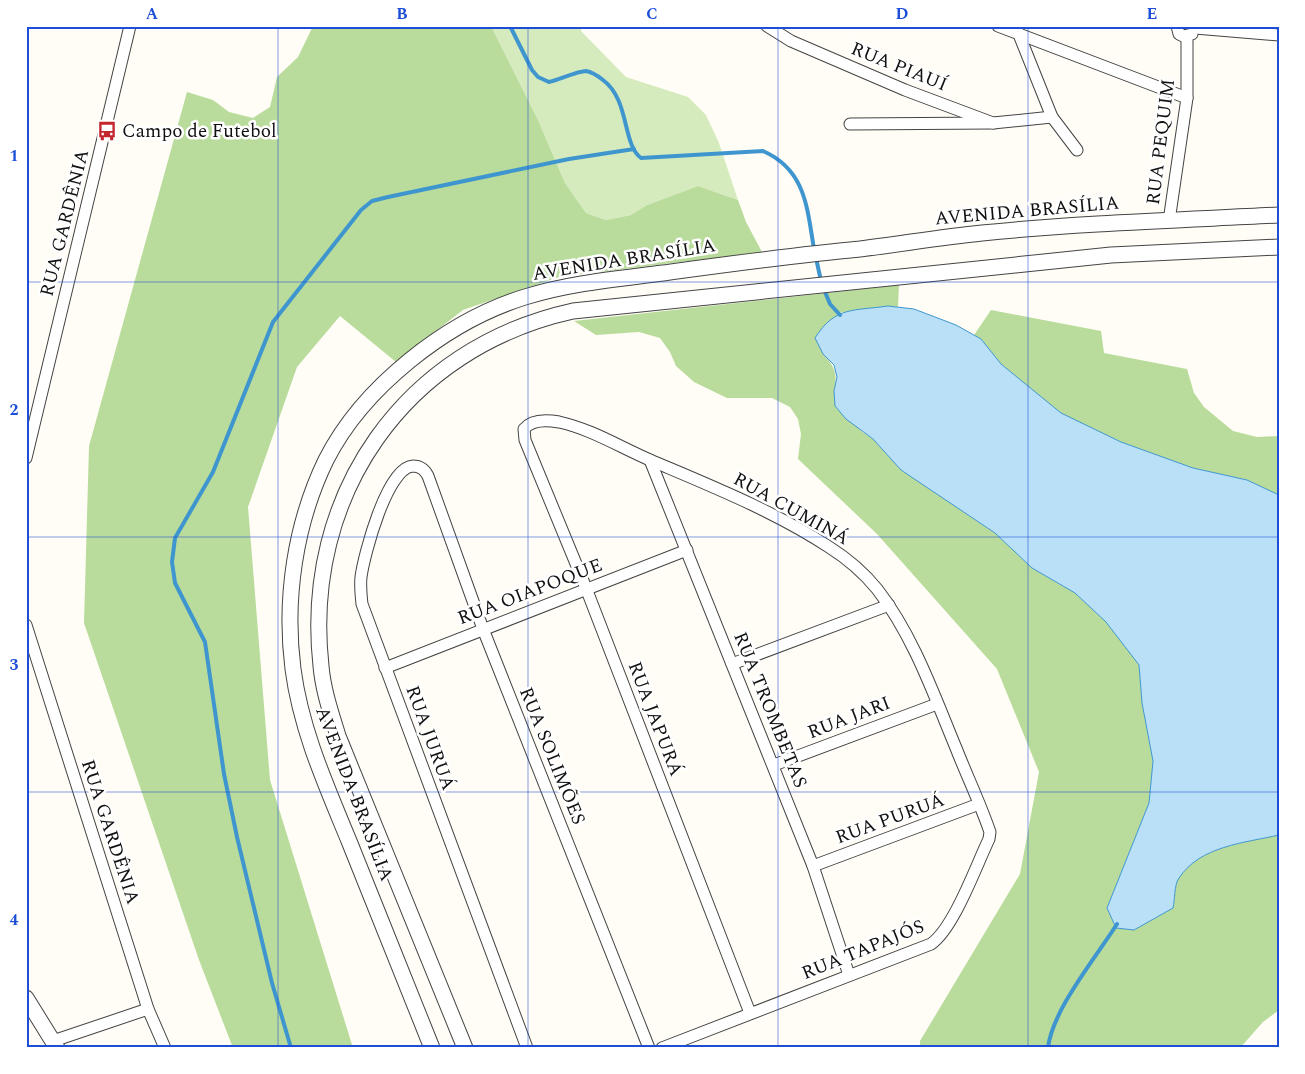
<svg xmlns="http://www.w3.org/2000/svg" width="1305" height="1074" font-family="Spectral,serif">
	<rect width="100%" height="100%" fill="#fffdf5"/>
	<polygon fill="#d5ebbd" points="491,26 579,26 582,32 626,77 688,97 706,115 719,143 738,200 698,186 647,205 631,215 606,220 586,213 565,183 538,120"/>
	<g fill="#b9dc9c">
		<polygon points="313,26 491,26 538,120 565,183 586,213 606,220 631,215 647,205 698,186 738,200 746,222 762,252 559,277 463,310 396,362 340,316 297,367 248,507 270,780 353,1048 233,1048 199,960 84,623 89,446 187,92 213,100 229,112 253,118 270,107 277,77 298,57"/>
		<path d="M 899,285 L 898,307 L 888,306 L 838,313 L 823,354 C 835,367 838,374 834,391 L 861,431 L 873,439 L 901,470 L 995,533 L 1032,568 L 1075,593 L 1106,622 L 1139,665 L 1142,703 L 1153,761 L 1149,803 L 1107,908 L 1134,930 L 1173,908 C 1175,900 1174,885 1179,878 C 1200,846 1244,843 1279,835 L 1279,1010 L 1263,1022 L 1240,1048 L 920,1048 L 920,1041 L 1020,874 L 1039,772 L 997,669 L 877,534 L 798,459 L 801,434 L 798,419 L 790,407 L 772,398 L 727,398 L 694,382 L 676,366 L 670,352 L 660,338 L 639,332 L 596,335 L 574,321 Z"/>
		<polygon points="991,310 1101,331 1104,353 1187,369 1194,393 1204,407 1233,431 1257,437 1279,436 1279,495 1247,480 1193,468 1121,442 1060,413 1001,364 981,339 974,335"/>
	</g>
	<path fill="#b9e0f7" stroke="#3f96cf" d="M 888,306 L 914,309 L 956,325 L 981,339 L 1001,364 L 1061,413 L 1121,442 L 1193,468 L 1247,480 L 1279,495 L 1279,835 C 1244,843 1200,846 1179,878 C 1174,885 1175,900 1173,908 L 1134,930 L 1116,928 L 1107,908 L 1149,803 L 1153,761 L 1142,703 L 1139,665 L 1106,622 L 1075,593 L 1032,568 L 995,533 L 901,470 L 873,439 L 846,419 L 835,406 L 834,391 L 837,377 L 834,365 L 823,354 L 815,338 C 835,306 854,311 888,306 Z"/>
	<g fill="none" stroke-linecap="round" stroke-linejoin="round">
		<g stroke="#3f96cf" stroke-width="4">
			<path d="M 510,26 L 532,70 L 538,77 L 549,82 C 558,80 578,71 586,71 C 593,72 598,76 603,80 C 630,100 622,144 641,158 L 763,151 C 806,170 807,208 814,249"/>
			<polyline points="816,258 821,281"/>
			<polyline points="823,287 830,304 840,315"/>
			<polyline points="291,1048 272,983 237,837 224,774 205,642 175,583 172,562 175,538 213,472 273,322 361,210 372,201 388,197 569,159 634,149"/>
			<path d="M 1048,1048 C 1052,1010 1097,956 1117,924"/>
		</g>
		<defs>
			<g id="minor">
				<polyline points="767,26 791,41 905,90 993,123"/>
				<polyline points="998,26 1187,98"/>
				<polyline points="1177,26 1179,34 1183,36 1192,34"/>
				<polyline points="1195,28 1279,35"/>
				<polyline points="1018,32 1052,117 1077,150"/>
				<polyline points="850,124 993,123 1052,117"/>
				<polyline points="1169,221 1187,98 1187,37"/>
				<polyline points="26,458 130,26"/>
				<polyline points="650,460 813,866 849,975"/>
				<polyline points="26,625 148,1009 165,1048"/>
				<polyline points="732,664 889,605"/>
				<polyline points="385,668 687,550"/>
				<polyline points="774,765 937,704"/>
				<polyline points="813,866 979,804"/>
				<polyline points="53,1041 148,1009"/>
				<path d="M 527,1048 L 362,604 C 361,595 360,586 361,577 C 364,555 387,467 413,466 C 420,466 425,470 428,476 L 483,629 L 649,1048"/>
				<path d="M 662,1048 L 931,944 C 954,928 976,866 989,839 L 990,832 C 980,803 967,776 956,748 C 934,695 913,635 877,589 C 864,573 848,559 829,547 C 774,511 711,486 650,460 C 620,447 591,429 559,422 C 548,420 532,419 524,429 L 525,440 L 586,588 L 750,1013"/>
			</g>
			<g id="tertiary">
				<polyline points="26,998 57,1048"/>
				<path d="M 432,1048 C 404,979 376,910 349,841 C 326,785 301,730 293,669 C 284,599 295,524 326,460 C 363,387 447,321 525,297 C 570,283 617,279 663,273 C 729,264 794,255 860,249 C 901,244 941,237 982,233 C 1081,223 1180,220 1279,215"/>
				<path d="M 465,1048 L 338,736 C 331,713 323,690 321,666 C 302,495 405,348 573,311 L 1111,255 L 1279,247"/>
			</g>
		</defs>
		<use href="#minor" stroke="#444" stroke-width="13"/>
		<use href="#tertiary" stroke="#444" stroke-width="17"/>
		<use href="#minor" stroke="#fff" stroke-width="11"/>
		<use href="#tertiary" stroke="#fff" stroke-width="15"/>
	</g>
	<path fill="none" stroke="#1d4ed8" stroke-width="1" stroke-opacity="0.55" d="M 278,26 L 278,1048M 528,26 L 528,1048M 778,26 L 778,1048M 1028,26 L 1028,1048M 26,282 L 1279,282M 26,537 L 1279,537M 26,792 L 1279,792"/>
	<defs>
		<symbol id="bus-bare" viewBox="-9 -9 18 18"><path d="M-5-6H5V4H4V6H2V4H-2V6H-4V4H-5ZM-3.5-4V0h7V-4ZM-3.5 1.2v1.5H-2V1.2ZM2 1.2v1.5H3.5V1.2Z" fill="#c4262e" stroke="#fff" stroke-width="2.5" paint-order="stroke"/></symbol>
	</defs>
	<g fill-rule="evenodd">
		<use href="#bus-bare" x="93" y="117" width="28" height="28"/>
	</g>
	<g text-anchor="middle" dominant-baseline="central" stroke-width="5" stroke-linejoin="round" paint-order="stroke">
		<g font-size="19" fill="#111" stroke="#fff">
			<text transform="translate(899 67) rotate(22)">RUA PIAUÍ</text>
			<text transform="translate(1161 142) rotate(-83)">RUA PEQUIM</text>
			<text transform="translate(1027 211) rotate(-5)">AVENIDA BRASÍLIA</text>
			<text transform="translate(65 223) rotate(-76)">RUA GARDÊNIA</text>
			<text transform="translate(624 260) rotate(-9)">AVENIDA BRASÍLIA</text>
			<text transform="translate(791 509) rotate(29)">RUA CUMINÁ</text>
			<text transform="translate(530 592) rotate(-21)">RUA OIAPOQUE</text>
			<text transform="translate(770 710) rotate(68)">RUA TROMBETAS</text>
			<text transform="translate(849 718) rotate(-21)">RUA JARI</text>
			<text transform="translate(655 719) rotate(69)">RUA JAPURÁ</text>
			<text transform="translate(430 738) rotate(70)">RUA JURUÁ</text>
			<text transform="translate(552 756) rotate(68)">RUA SOLIMÕES</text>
			<text transform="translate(354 794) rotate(69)">AVENIDA BRASÍLIA</text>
			<text transform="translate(890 819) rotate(-20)">RUA PURUÁ</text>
			<text transform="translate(110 832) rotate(72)">RUA GARDÊNIA</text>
			<text transform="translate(863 950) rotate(-22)">RUA TAPAJÓS</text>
		</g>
		<g font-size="19" fill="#111" stroke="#fff" text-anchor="start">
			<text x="122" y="131">Campo de Futebol</text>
		</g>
	</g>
	<rect width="1305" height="1074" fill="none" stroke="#ffffff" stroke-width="55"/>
	<rect x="28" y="28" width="1250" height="1018" fill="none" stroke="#1d4ed8" stroke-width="2"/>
	<g font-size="16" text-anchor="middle" font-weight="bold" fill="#1d4ed8">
		<text x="152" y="19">A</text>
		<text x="402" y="19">B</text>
		<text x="652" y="19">C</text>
		<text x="902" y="19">D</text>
		<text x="1152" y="19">E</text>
		<text x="14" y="161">1</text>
		<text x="14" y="415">2</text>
		<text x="14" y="670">3</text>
		<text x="14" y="925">4</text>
	</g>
</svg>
